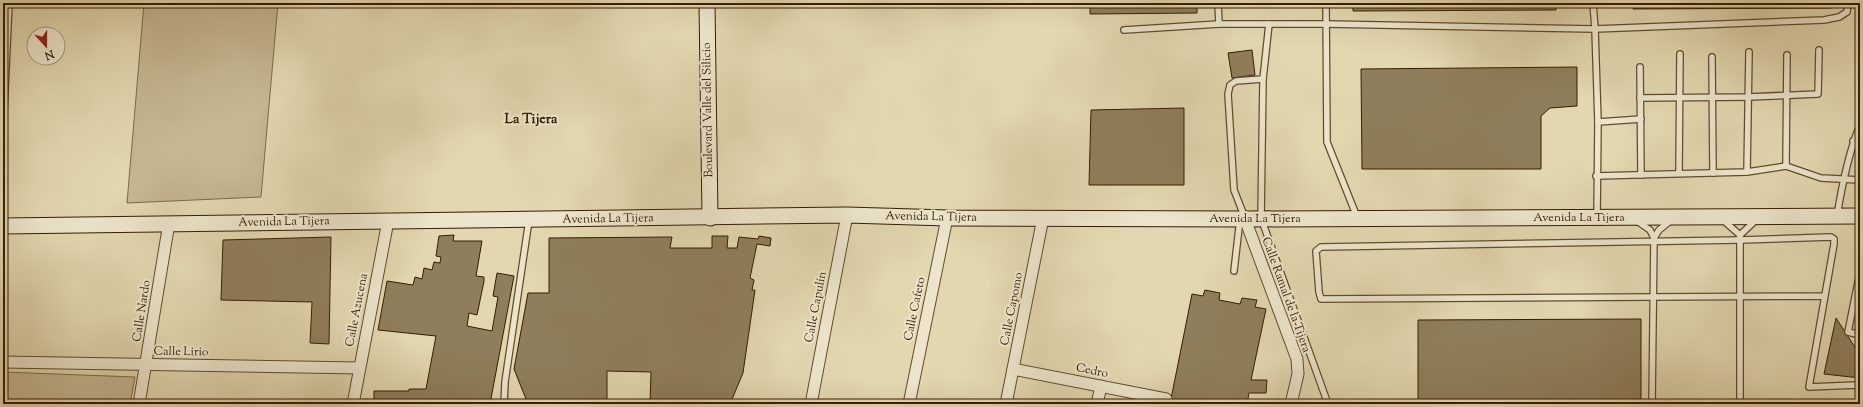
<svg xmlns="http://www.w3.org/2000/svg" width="1863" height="407" font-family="'Sorts Mill Goudy',serif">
	<rect width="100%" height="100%" fill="#e2d7af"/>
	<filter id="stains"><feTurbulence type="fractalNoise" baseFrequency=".005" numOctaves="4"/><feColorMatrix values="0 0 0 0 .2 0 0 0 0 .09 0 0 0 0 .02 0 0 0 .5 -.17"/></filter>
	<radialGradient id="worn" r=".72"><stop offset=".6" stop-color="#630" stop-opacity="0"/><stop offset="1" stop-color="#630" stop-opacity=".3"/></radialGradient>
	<g fill="#c5b791" stroke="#7d6a48">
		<polygon points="144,3 278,3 261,197 127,203"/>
		<polygon points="3,372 135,377 130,404 3,404"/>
	</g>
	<g fill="#8f7e5b" stroke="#351d00">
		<polygon points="1090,3 1197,3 1197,13 1090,14"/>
		<polygon points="1353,3 1556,3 1556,10 1353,11"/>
		<polygon points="1633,3 1832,3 1832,8 1633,9"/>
		<polygon points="1252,50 1255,75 1232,78 1228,53"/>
		<polygon points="1577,67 1577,106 1550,108 1541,116 1541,169 1362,169 1361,69"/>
		<polygon points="1184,108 1184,185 1089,185 1091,110"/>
		<polygon points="454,235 453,241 482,241 476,276 484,277 484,281 477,315 469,313 467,326 492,331 498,297 493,296 497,273 514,276 490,404 365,404 365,399 374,400 374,391 409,391 409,389 426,389 436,336 378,330 387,281 413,285 415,277 422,279 424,268 432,270 434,262 440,263 441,257 436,256 439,236"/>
		<polygon points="712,236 728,236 727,248 737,248 739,237 758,239 759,236 771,238 770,246 757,244 750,278 754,280 752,290 755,290 743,373 730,404 650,404 651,372 607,371 607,404 528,404 514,369 528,293 549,293 549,238 672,237 670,248 712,248"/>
		<polygon points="331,237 329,344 310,343 312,302 221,300 223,240"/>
		<polygon points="1205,290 1220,293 1219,300 1240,304 1242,298 1257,300 1255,307 1266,309 1251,380 1267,380 1266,393 1249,393 1247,404 1170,404 1192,294 1203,296"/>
		<polygon points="1860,303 1860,330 1855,329"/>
		<polygon points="1836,318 1860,355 1860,378 1824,374"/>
		<polygon points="1641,319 1641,404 1418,404 1418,320"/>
	</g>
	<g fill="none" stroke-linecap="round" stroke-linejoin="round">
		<defs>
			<g id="lane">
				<polyline points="1218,3 1219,24"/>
				<polyline points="1326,3 1327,142 1357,217"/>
				<polyline points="1593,3 1595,29 1824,20 1839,17 1847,12 1848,3"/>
				<polyline points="1269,24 1263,79 1261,218 1328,404"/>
				<polyline points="1124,30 1219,24 1326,24 1595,29 1598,122 1597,217"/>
				<polyline points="1712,57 1713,173"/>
				<polyline points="1640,67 1641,175"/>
				<polyline points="1640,98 1748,97 1818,94 1819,50"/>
				<polyline points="1598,122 1641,119"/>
				<polyline points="3,133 9,3"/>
				<polyline points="1853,141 1860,142"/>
				<polyline points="1786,166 1787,55"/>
				<polyline points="1747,172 1749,52"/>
				<polyline points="1679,173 1680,54"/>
				<polyline points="1596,176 1747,172 1786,166 1821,178 1860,180"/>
				<path d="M 1837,216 C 1842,185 1848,154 1860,125"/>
				<polyline points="1245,218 1234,190 1228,94 1230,85 1236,81 1263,79"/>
				<polyline points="1637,221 1650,230 1654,238 1652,404"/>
				<polyline points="1724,221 1740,235"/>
				<polyline points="1654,238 1659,230 1670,221"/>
				<polyline points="1234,271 1240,219"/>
				<polyline points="1860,272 1848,332 1860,335"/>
				<polyline points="1824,296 1321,299 1319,292 1316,251 1321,247 1740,240 1831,237 1834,239 1834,244 1809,387 1857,385 1860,386"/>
				<polyline points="504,404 505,382 529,220"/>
				<polyline points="1740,404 1740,235 1756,220"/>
				<polyline points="1859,404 1860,400"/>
			</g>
			<g id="street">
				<polyline points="1245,219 1297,359 1298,374 1291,404"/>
				<polyline points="3,362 359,368"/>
				<polyline points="1013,369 1166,399"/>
				<polyline points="139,404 169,223"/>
				<polyline points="353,404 388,221"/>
				<polyline points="811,404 847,215"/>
				<polyline points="909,404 947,218"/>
				<polyline points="1006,404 1043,218"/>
				<polyline points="1097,404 1101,386"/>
			</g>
			<g id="secondary">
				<polyline points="707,3 710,218"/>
				<polyline points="3,226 847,215 947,218 1245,219 1860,216"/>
			</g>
		</defs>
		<use href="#lane" stroke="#604c2c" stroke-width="8"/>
		<use href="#street" stroke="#604c2c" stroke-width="13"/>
		<use href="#secondary" stroke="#351d00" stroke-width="17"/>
		<use href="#lane" stroke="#ece5cb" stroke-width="5.5"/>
		<use href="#street" stroke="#ece5cb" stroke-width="11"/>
		<use href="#secondary" stroke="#ece5cb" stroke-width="15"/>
	</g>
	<g text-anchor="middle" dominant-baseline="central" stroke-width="4" stroke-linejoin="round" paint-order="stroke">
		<g font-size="12" fill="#351d00" stroke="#ece5cb">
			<text transform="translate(708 110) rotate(-91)">Boulevard Valle del Silicio</text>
			<text transform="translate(931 217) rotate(1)">Avenida La Tijera</text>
			<text x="1579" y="218">Avenida La Tijera</text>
			<text transform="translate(608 219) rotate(-1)">Avenida La Tijera</text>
			<text x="1255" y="219">Avenida La Tijera</text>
			<text transform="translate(284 222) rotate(-1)">Avenida La Tijera</text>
			<text transform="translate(1286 295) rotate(70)">Calle Ramal de la Tijera</text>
			<text transform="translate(816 307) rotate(-79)">Calle Capulín</text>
			<text transform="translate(915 309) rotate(-78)">Calle Cafeto</text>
			<text transform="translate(1012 309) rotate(-79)">Calle Capomo</text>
			<text transform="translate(357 310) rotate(-79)">Calle Azucena</text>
			<text transform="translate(142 311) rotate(-81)">Calle Nardo</text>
			<text transform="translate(181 352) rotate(1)">Calle Lirio</text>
			<text transform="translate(1092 371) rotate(11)">Cedro</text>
		</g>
		<g font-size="14" font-weight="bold" fill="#351d00" stroke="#ece5cb">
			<text x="531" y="120">La Tijera</text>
		</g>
	</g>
	<rect width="1863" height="407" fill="none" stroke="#e2d7af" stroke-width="16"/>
	<rect x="4" y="4" width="1855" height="399" fill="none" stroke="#351d00" stroke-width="2"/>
	<rect x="8" y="8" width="1847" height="391" fill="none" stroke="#351d00"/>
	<g transform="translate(46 46) rotate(159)"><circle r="19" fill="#ece5cb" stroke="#a3957a"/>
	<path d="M0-3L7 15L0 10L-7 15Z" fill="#8f2418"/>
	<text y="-6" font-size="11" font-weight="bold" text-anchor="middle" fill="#351d00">N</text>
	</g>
	<rect width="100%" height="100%" filter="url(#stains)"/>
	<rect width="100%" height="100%" fill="url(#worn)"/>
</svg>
